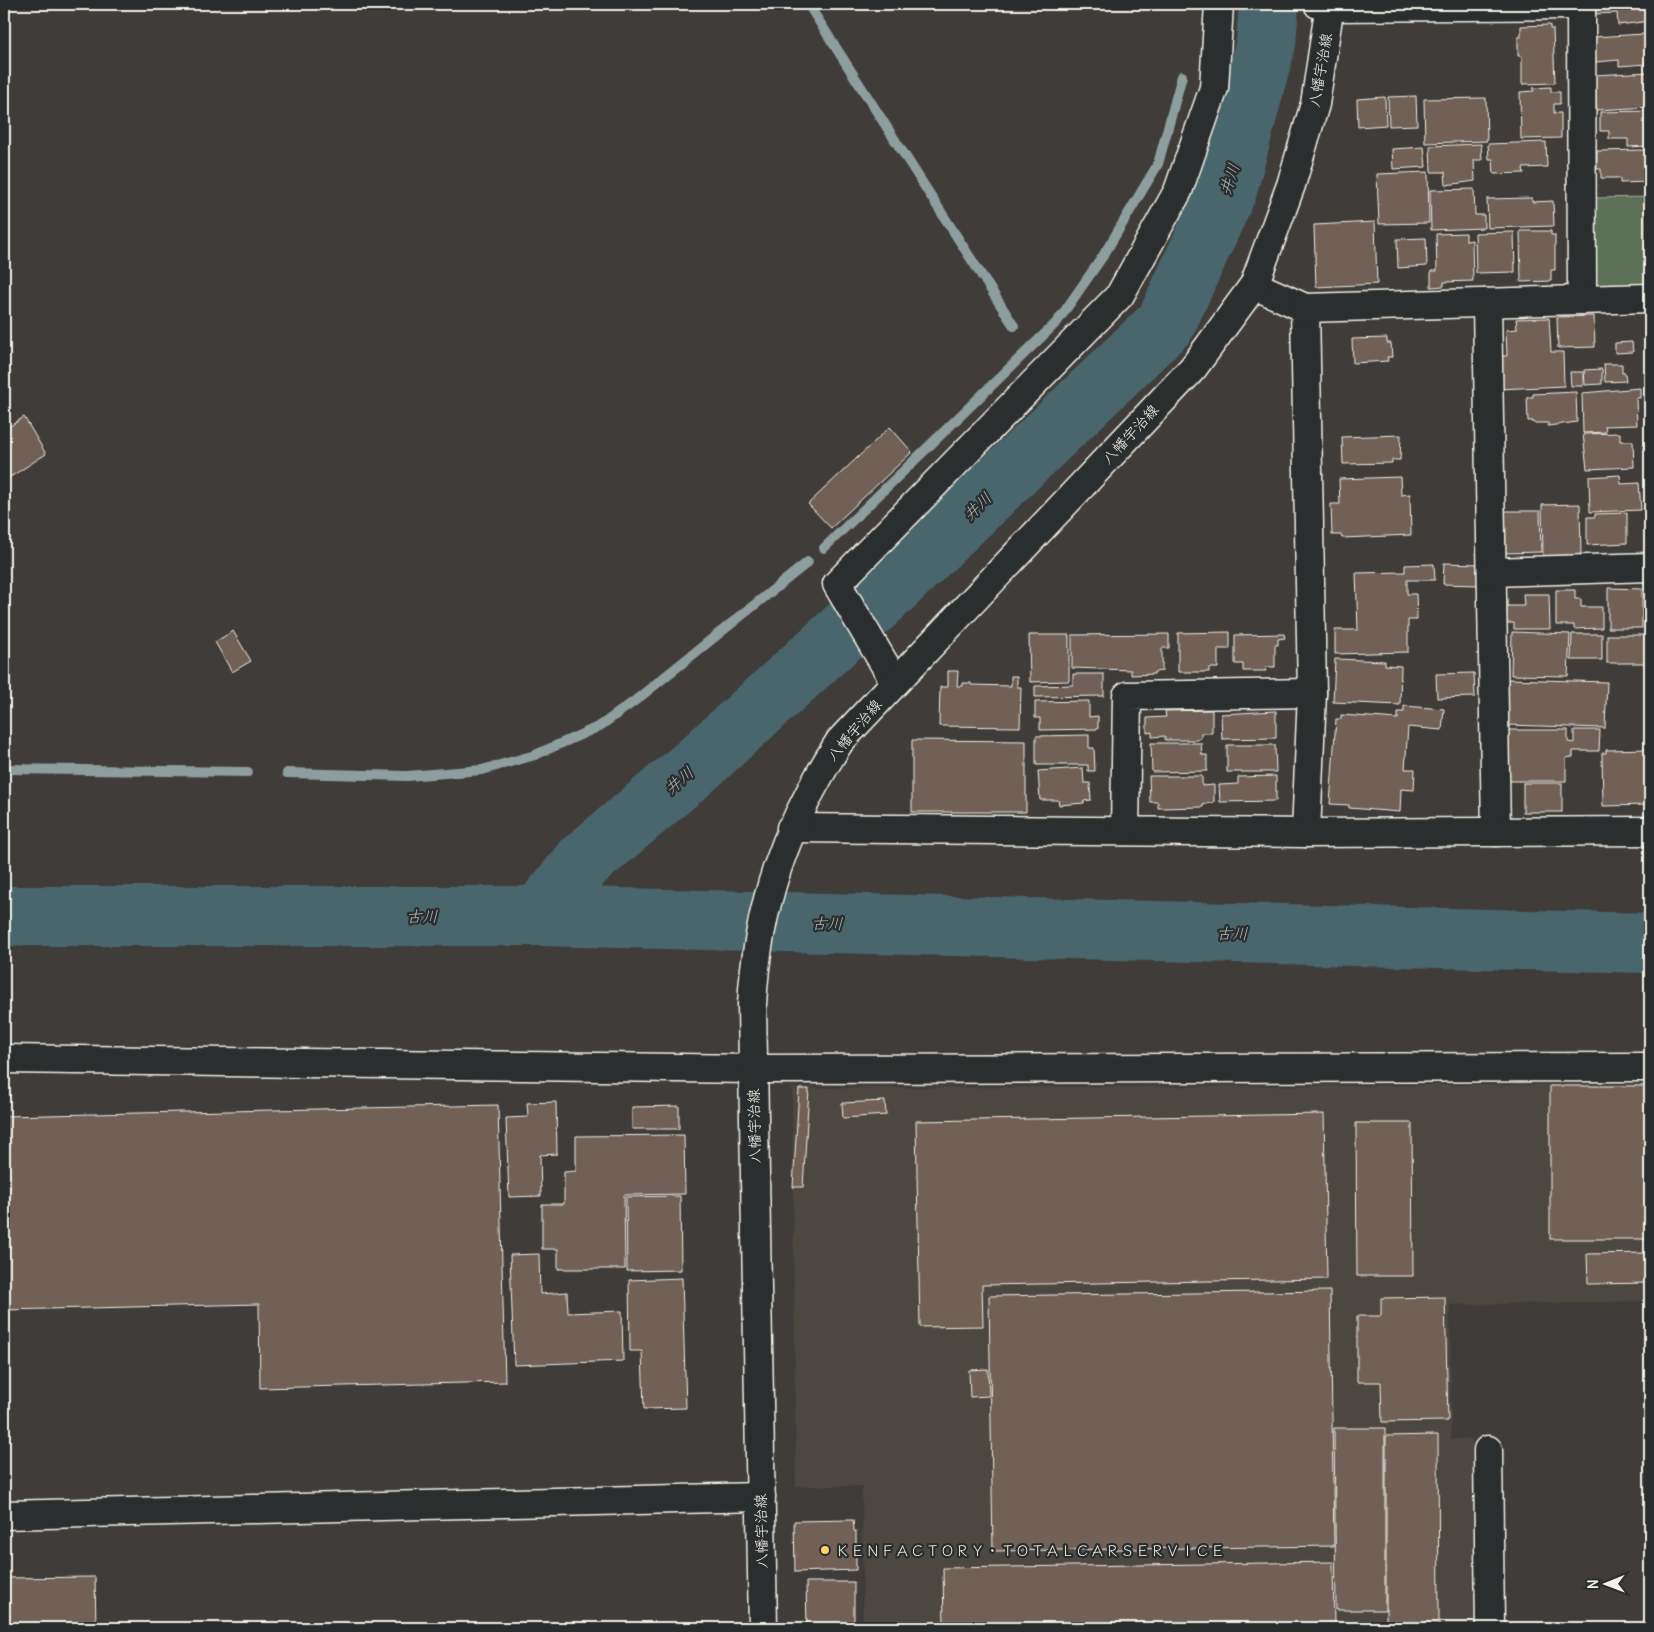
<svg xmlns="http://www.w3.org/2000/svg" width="1654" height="1632" font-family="Delius,'Klee One',sans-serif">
	<rect width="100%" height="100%" fill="#3f3c3a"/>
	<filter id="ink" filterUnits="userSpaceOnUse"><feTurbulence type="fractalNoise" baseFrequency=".02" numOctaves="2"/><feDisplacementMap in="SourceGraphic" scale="10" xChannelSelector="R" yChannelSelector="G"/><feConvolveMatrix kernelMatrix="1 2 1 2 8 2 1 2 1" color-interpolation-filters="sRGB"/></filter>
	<g filter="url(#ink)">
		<polygon fill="#4d4742" points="1650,1084 1650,1301 1450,1305 1451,1439 1472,1439 1476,1628 863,1628 862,1486 796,1486 792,1088"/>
		<polygon fill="#5b6f59" stroke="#a8b0a0" points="1650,197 1650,288 1593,288 1594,198"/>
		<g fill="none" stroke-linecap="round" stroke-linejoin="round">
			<g stroke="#8e9e9e" stroke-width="10">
				<polyline points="808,4 1014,326"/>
				<polyline points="824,548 1057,322 1103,256 1158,164 1182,76"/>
				<polyline points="4,769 248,772"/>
				<polyline points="287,773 407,776 482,770 535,755 600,726 636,700 808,562"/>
			</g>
			<g stroke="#4a666d" stroke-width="60">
				<polyline points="4,916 539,916 1650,943"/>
				<polyline points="539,916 584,861 695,767 885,594 1166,323 1227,190 1266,43 1269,4"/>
			</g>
		</g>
		<g fill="#6f6056" stroke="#f4f1e8">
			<polygon points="1593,4 1650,4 1650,21 1618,25 1617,13 1594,14"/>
			<polygon points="1550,25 1550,29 1553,29 1555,83 1522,84 1522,56 1518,56 1518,37 1521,37 1521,26"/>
			<polygon points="1644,34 1649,34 1650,60 1645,61 1646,64 1619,66 1619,60 1596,62 1594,37"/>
			<polygon points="1650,72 1650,107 1597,110 1595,75"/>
			<polygon points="1551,87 1551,92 1560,92 1560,104 1554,104 1554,113 1561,113 1561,138 1521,139 1520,92 1534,91 1533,88"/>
			<polygon points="1416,96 1417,125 1389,126 1388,97"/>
			<polygon points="1385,97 1386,125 1358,127 1357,99"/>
			<polygon points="1486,98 1487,141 1425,143 1424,99"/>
			<polygon points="1650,111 1650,146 1628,147 1628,139 1609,139 1609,131 1600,131 1600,112"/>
			<polygon points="1546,142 1547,167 1523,168 1524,173 1494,174 1493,159 1489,159 1488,144"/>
			<polygon points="1481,144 1482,160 1474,160 1475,181 1446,185 1445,172 1431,172 1430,146"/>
			<polygon points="1424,147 1426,167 1393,169 1392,149"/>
			<polygon points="1646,150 1647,165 1650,165 1648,182 1620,183 1620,178 1601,178 1601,169 1597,169 1597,151"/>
			<polygon points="1428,172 1429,223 1379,224 1377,174"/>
			<polygon points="1474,189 1475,215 1484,215 1484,228 1431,230 1430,190"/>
			<polygon points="1532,198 1532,202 1553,201 1554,226 1488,228 1487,199"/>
			<polygon points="1375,222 1377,284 1316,287 1314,225"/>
			<polygon points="1520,231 1551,231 1551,235 1555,235 1555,270 1551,270 1551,281 1521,282"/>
			<polygon points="1514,232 1515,272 1476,273 1475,233"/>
			<polygon points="1466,233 1466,241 1472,240 1473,281 1444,282 1444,286 1431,287 1431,271 1437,271 1436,234"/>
			<polygon points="1426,238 1427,266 1398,268 1397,239"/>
			<polygon points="1594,316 1595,347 1558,348 1557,317"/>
			<polygon points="1549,318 1551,352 1563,352 1564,386 1499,389 1497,356 1507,356 1506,330 1517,329 1516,319"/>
			<polygon points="1387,338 1387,343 1391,343 1392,357 1387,357 1388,361 1353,363 1352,339"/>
			<polygon points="1632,342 1633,352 1615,353 1615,343"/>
			<polygon points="1604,364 1622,364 1622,373 1625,373 1626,381 1605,382"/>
			<polygon points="1602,369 1602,384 1585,385 1584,370"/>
			<polygon points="1570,372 1583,372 1583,386 1571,386"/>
			<polygon points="1640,388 1640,398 1636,398 1637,425 1605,426 1606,432 1583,433 1582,393"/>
			<polygon points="1576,392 1577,422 1548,426 1548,423 1533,423 1533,421 1528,421 1527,397 1533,397 1533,394"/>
			<polygon points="24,417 46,454 4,481 4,430"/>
			<polygon points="890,427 912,452 831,528 808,504"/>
			<polygon points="1620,433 1620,441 1633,441 1634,467 1587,469 1583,434"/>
			<polygon points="1401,435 1400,460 1392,460 1392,463 1343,464 1342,437"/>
			<polygon points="1620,475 1621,484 1639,483 1641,510 1590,512 1589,477"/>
			<polygon points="1400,477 1401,495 1410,494 1411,535 1342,538 1341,535 1332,535 1331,504 1340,504 1339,479"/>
			<polygon points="1580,504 1581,556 1543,557 1542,505"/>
			<polygon points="1504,511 1540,511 1541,552 1505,553"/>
			<polygon points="1627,513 1627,543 1587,545 1587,517 1595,517 1595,514"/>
			<polygon points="1444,563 1480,564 1479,585 1443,584"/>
			<polygon points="1434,564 1435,580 1407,580 1407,594 1416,594 1417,620 1408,620 1408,652 1335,654 1335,630 1358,630 1356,573 1405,572 1405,565"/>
			<polygon points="1608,588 1642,589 1642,628 1608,628"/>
			<polygon points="1556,590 1575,590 1575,599 1581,599 1581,607 1602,607 1602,628 1574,629 1574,625 1556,625"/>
			<polygon points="1523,594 1549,594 1550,629 1514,629 1514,623 1507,623 1507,606 1524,606"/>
			<polygon points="233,631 251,661 232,672 215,642"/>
			<polygon points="1230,632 1230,649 1218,649 1218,668 1209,668 1209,672 1178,672 1178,633"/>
			<polygon points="1512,632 1570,634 1568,676 1511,675"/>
			<polygon points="1169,634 1169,648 1162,648 1162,671 1154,672 1154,674 1131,675 1131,670 1072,668 1072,635"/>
			<polygon points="1284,634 1285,638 1278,639 1278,645 1275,645 1275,667 1265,667 1266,671 1243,671 1243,664 1235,664 1235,635"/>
			<polygon points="1572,634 1602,634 1602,660 1571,660"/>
			<polygon points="1029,635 1069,635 1069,681 1030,682"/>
			<rect x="1607" y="635" width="43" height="28"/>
			<polygon points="1335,659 1385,661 1385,665 1401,666 1400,705 1333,702"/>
			<polygon points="948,671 958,671 957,686 963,686 963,683 971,683 971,685 1011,686 1011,676 1017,676 1017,687 1021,687 1020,727 939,726 940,687 948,687"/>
			<polygon points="1474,673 1475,697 1437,698 1436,674"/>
			<polygon points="1073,674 1104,674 1104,696 1035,697 1035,686 1073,685"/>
			<polygon points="1507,679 1607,682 1605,728 1506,725"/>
			<polygon points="1089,701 1089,717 1098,716 1098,729 1040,730 1040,718 1035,718 1035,702"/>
			<polygon points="1404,706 1444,709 1442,730 1408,727 1405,769 1415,769 1414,790 1401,789 1400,812 1349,808 1349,805 1330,804 1336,719 1341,719 1341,715 1398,719 1398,712 1404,712"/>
			<polygon points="1212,710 1212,733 1201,733 1201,738 1197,740 1165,740 1165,736 1152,737 1152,732 1147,733 1147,718 1166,717 1165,711"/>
			<polygon points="1276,711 1276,738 1222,739 1221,714"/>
			<polygon points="1508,730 1568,730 1568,742 1574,743 1574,730 1600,730 1599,751 1573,751 1573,757 1566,758 1566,781 1508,781"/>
			<polygon points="1089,735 1089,748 1094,748 1095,771 1088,771 1088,765 1036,765 1036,736"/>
			<polygon points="912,740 1026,741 1026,812 912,812"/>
			<polygon points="1151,743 1201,743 1202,755 1207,755 1207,771 1152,772"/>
			<polygon points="1227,745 1275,745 1276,772 1227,772"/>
			<polygon points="1650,749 1648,805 1603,806 1602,753 1606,753 1606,750"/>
			<polygon points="1083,768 1084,783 1090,783 1091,800 1084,801 1084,803 1059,805 1058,800 1040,800 1038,771"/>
			<polygon points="1149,776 1202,776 1202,786 1214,785 1214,802 1203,805 1203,807 1158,808 1158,802 1150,802"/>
			<polygon points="1276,776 1276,801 1220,802 1219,785 1238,784 1238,777"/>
			<rect x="1523" y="783" width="39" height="29"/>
			<rect x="1550" y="1086" width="100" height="153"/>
			<polygon points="799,1089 809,1089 803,1187 793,1187"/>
			<polygon points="885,1101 886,1115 843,1118 842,1103"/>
			<polygon points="556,1102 557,1154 540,1155 541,1196 509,1197 506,1118 528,1117 527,1103"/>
			<polygon points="498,1105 505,1382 260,1388 259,1304 4,1310 4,1116"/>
			<polygon points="679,1106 679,1129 632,1129 632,1107"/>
			<polygon points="1324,1114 1327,1279 982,1285 983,1326 920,1327 916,1121"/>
			<polygon points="1356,1123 1412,1123 1413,1276 1357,1276"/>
			<polygon points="684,1135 685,1194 624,1195 625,1269 558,1269 558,1249 542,1249 542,1204 564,1204 564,1172 576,1171 576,1136"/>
			<polygon points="680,1196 681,1270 627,1271 626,1197"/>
			<polygon points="1650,1253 1650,1283 1588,1284 1587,1254"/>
			<polygon points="539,1254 540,1294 567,1292 568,1313 622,1311 623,1361 514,1365 510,1255"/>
			<polygon points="682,1278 686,1408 644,1409 642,1351 630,1351 629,1280"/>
			<polygon points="1330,1291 1334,1546 993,1551 989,1296"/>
			<polygon points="1445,1297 1448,1421 1382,1422 1381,1382 1357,1382 1357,1316 1381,1316 1381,1298"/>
			<polygon points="988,1369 989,1396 970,1397 969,1370"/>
			<polygon points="1334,1428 1385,1428 1385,1610 1336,1610"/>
			<polygon points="1438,1435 1439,1626 1386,1626 1386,1436"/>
			<polygon points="853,1520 854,1531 856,1531 856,1570 795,1572 794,1521"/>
			<polygon points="1333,1562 1334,1628 944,1628 943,1568"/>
			<polygon points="95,1577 96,1628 4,1628 4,1578"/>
			<polygon points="806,1582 854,1582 854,1628 807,1628"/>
		</g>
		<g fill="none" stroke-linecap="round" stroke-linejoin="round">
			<defs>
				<g id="street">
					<polyline points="1318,4 1330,7 1581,5"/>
					<polyline points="1581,4 1582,300"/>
					<polyline points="1254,285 1305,308 1312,693 1306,833"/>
					<polyline points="1487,303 1496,832"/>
					<polyline points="1305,308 1650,298"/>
					<polyline points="1492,572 1650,567"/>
					<polyline points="895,682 837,584 1120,295 1178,191 1214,88 1219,4"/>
					<polyline points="791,828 1306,833 1650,831"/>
					<polyline points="1125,831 1127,696 1312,693"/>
					<polyline points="4,1059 753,1069 1650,1067"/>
					<polyline points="1488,1450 1490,1628"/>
					<polyline points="4,1515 761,1497"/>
				</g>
				<path id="primary" d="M 763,1628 L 752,1005 C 757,905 786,825 840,741 L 1193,368 L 1254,285 L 1291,185 L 1315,104 L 1330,4"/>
			</defs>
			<use href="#street" stroke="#f4f1e8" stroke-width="31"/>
			<use href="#primary" stroke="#f4f1e8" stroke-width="31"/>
			<use href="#street" stroke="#2a2d2e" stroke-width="28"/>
			<use href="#primary" stroke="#2a2d2e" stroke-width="28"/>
		</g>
	</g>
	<circle fill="#ffd166" stroke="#2a2d2e" stroke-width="2" cx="825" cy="1550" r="5"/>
	<g text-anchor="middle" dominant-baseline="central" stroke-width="4.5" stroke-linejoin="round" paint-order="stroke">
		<g font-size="15" fill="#f4f1e8" stroke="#2a2d2e">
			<text transform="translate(1320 70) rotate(-80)">八幡宇治線</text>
			<text transform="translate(1130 434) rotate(-47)">八幡宇治線</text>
			<text transform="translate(854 730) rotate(-50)">八幡宇治線</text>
			<text transform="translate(754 1126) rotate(-91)">八幡宇治線</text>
			<text transform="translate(761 1531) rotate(-91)">八幡宇治線</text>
		</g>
		<g font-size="15" fill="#f4f1e8" stroke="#2a2d2e" text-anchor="start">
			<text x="835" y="1550">ＫＥＮＦＡＣＴＯＲＹ・ＴＯＴＡＬＣＡＲＳＥＲＶＩＣＥ</text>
		</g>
		<g font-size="16" font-style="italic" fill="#b0b9b7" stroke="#2a2d2e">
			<text transform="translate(1229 179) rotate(-72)">井川</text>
			<text transform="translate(977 506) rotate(-44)">井川</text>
			<text transform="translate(679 780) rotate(-40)">井川</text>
			<text x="422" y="916">古川</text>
			<text transform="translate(827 923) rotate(1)">古川</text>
			<text transform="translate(1232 933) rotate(1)">古川</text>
		</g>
	</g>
	<rect width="1654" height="1632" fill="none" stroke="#2a2d2e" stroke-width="20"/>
	<rect x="10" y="10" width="1634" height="1612" fill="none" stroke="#f4f1e8" stroke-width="2" filter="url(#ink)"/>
	<g transform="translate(1606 1584) rotate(269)" stroke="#2a2d2e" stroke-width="4" paint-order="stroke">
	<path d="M0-4L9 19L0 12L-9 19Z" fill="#f4f1e8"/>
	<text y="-8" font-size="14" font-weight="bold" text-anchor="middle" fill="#f4f1e8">N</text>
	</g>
</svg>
